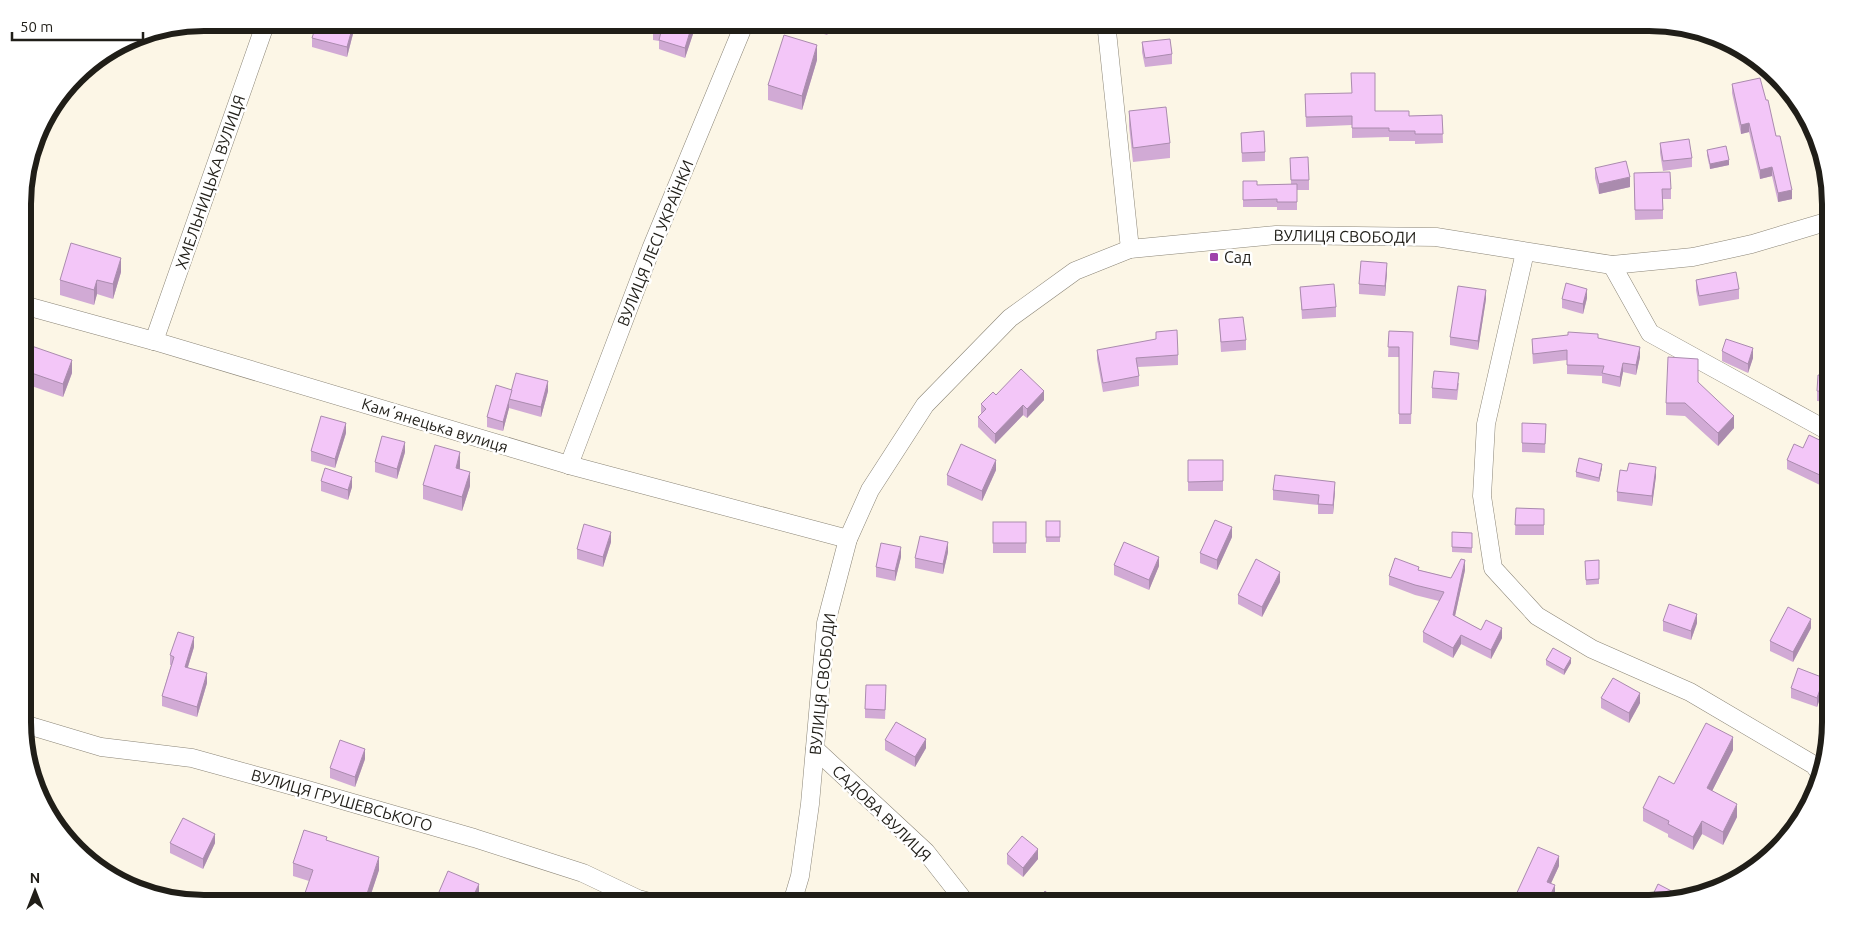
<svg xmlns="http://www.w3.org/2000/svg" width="1853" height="926" font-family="Ubuntu,sans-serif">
	<rect width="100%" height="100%" fill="#fcf6e6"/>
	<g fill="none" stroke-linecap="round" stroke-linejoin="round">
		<defs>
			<g id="minor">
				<polyline points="1106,22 1130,249"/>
				<polyline points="1525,252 1486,424 1482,496 1493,568 1537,616 1592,649 1690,692 1814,765 1819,772"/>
				<polyline points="1612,265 1650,333 1830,432"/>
				<polyline points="23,305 154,341 569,465 848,539"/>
				<polyline points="154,341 266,22"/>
				<polyline points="569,465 651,249 745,22"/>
				<polyline points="24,724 101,747 192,758 297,787 474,838 583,873 638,899 653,903"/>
				<polyline points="815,749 926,852 966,903"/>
				<polyline points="792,903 800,876 810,804 826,623 848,539 870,490 925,405 1010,318 1075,271 1130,249 1276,235 1436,237 1612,265 1693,257 1752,244 1829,221"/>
			</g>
		</defs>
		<use href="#minor" stroke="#8b8577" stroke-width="19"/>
		<use href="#minor" stroke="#fff" stroke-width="18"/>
	</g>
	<g fill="#d1aad5">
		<polygon points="355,22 355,26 347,57 312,47 312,38"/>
		<polygon points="695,22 695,28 685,58 659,49 659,41 653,40 653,30"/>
		<polygon points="791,22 831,22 827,35 791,23"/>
		<polygon points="1142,42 1172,54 1172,64 1145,67 1142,52"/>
		<polygon points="817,60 802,110 768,100 768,85"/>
		<polygon points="1732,84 1766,100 1776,136 1792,199 1778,202 1772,176 1760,179 1749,132 1741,134 1732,93"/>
		<polygon points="1305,94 1375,111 1409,116 1442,115 1443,143 1415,144 1415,141 1389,141 1389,137 1352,138 1352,125 1306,127"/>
		<polygon points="1129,111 1170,143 1170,158 1133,162 1129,126"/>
		<polygon points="1806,125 1814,145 1811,146"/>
		<polygon points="1241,133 1265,152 1265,161 1242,162"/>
		<polygon points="1660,143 1692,158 1692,167 1663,171 1660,153"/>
		<polygon points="1707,150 1729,165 1710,169 1707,155"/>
		<polygon points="1290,158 1309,180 1309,190 1297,190 1297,210 1277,210 1277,207 1243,207 1243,181 1257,185 1291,184"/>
		<polygon points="1595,168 1630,187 1599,194 1595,178"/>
		<polygon points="1634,183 1671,189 1671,199 1663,199 1663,219 1635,220"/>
		<polygon points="121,272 113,299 97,294 94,305 60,295 60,280"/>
		<polygon points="1387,272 1385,296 1359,294 1359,284"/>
		<polygon points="1696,280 1739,289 1739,299 1699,306 1696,290"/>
		<polygon points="1300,287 1336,307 1336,317 1302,319"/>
		<polygon points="1587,298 1583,314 1562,308 1562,299"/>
		<polygon points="1486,299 1478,350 1450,345 1450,337"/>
		<polygon points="1219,319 1246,340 1246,350 1221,352"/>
		<polygon points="1389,331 1413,332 1411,424 1399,424 1399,357 1388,357"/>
		<polygon points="23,333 25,343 72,373 63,397 23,383"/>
		<polygon points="1598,338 1640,357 1636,375 1623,372 1620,387 1602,383 1602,376 1567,374 1567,360 1533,364 1532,349 1532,339"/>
		<polygon points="1097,350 1178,355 1178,365 1138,367 1139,376 1139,386 1103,392 1097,359"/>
		<polygon points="1722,351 1753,358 1748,373 1722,361"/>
		<polygon points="1830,376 1830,402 1817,401 1817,391"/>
		<polygon points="1459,383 1457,400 1432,398 1432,388"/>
		<polygon points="1698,383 1734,428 1718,446 1685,416 1666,415 1666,403"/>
		<polygon points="512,390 548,391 541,417 509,408 503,431 487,427 487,417"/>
		<polygon points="996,395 1044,400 1027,418 1023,415 995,444 978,427 978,417 981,414 981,404"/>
		<polygon points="1546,424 1545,453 1522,452 1522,443"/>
		<polygon points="346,433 335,468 311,461 311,451"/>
		<polygon points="1830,445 1830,469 1822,486 1787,469 1787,460 1803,448"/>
		<polygon points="405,452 397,479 375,472 375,462"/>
		<rect x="1188" y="460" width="35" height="31"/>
		<polygon points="460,467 460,469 470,486 462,511 423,499 423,485"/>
		<polygon points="1602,468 1599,482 1576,477 1576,472"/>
		<polygon points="996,470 982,501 947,485 947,475"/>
		<polygon points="1627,471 1656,476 1652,506 1617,501 1617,492"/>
		<polygon points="321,481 352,487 348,500 321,491"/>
		<polygon points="1273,490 1335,491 1333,514 1318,514 1318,505 1273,500"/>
		<polygon points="1516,508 1544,509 1544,535 1515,535"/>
		<rect x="1046" y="521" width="14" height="21"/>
		<rect x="993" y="522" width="33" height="31"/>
		<polygon points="1452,532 1472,533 1472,553 1452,552"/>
		<polygon points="1232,537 1217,570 1200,563 1200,553"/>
		<polygon points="611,542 603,567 577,559 577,549"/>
		<polygon points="948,552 943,574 915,568 915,558"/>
		<polygon points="901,557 895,581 876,577 876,567"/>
		<polygon points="1599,560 1599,584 1586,585 1585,561"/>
		<polygon points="1114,565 1159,566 1149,590 1114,575"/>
		<polygon points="1419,570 1451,578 1465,570 1455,616 1481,630 1502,638 1491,659 1461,644 1453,658 1423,642 1423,632 1439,601 1415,595 1389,585 1389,576"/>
		<polygon points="1280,582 1262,617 1238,604 1238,595"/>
		<polygon points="1663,621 1697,623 1691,640 1663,631"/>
		<polygon points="1811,628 1793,662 1770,651 1770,641"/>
		<polygon points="194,647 188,667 207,683 197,717 162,706 162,696 171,665 170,665 170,655"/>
		<polygon points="1546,660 1571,663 1564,675 1546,665"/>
		<polygon points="1824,687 1817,707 1791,698 1791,688"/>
		<polygon points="886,695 885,719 865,718 865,709"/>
		<polygon points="1601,698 1640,703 1629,723 1601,708"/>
		<polygon points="885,740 926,748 915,767 885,750"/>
		<polygon points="1733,750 1712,791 1737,817 1723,845 1702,834 1693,850 1668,837 1668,834 1643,821 1643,808 1674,784"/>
		<polygon points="365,759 355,787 330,778 330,768"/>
		<polygon points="327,840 379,870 368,903 305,903 305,893 309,881 293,876 293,863"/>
		<polygon points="170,843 215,843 203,869 170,853"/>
		<polygon points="1007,854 1038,859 1023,877 1007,864"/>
		<polygon points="1559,866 1551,883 1555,895 1551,903 1514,903 1514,899"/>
		<polygon points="479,893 474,903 436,903 436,899"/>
	</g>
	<g fill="#aa8bae">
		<polygon points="354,22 355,22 355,26 347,57 347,47"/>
		<polygon points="693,22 695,22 695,28 685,58 685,48"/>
		<polygon points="828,22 831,22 827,35 827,25"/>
		<polygon points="817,45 817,60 802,110 802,96"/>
		<polygon points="1749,123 1749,132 1741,134 1741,125"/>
		<polygon points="1811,137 1814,145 1811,146"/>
		<polygon points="1729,160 1729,165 1710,169 1710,164"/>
		<polygon points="1772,167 1772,176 1760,179 1760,170"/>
		<polygon points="1630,177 1630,187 1599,194 1599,184"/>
		<polygon points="1792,190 1792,199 1778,202 1778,193"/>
		<polygon points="121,258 121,272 113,299 113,284"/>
		<polygon points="1387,263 1387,272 1385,296 1385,286"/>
		<polygon points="97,280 97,294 94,305 94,290"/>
		<polygon points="1587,289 1587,298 1583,314 1583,304"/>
		<polygon points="1486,290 1486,299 1478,350 1478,341"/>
		<polygon points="25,334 25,347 23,352 23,340"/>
		<polygon points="1640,347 1640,357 1636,375 1636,365"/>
		<polygon points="1753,348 1753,358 1748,373 1748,364"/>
		<polygon points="72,360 72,373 63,397 63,384"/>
		<polygon points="1623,363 1623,372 1620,387 1620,377"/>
		<polygon points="548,381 548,391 541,417 541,407"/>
		<polygon points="512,390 509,399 509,408 503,431 503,422"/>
		<polygon points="1044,391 1044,400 1027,418 1027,409"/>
		<polygon points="1023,405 1023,415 995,444 995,434"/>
		<polygon points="1734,416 1734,428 1718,446 1718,433"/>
		<polygon points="346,423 346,433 335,468 335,459"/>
		<polygon points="405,442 405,452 397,479 397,469"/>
		<polygon points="460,452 460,467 456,482 456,468"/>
		<polygon points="1830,459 1830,469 1822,486 1822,476"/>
		<polygon points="996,460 996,470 982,501 982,491"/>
		<polygon points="1602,464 1602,468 1599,482 1599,478"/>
		<polygon points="1656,467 1656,476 1652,506 1652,496"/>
		<polygon points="470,472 470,486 462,511 462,497"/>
		<polygon points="352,477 352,487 348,500 348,490"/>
		<polygon points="1335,482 1335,491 1333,514 1333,505"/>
		<polygon points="1232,527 1232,537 1217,570 1217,560"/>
		<polygon points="611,532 611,542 603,567 603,557"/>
		<polygon points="948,542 948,552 943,574 943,564"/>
		<polygon points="901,547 901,557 895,581 895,571"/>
		<polygon points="1159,557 1159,566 1149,590 1149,580"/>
		<polygon points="1465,560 1465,570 1453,625 1453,615"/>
		<polygon points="1280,572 1280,582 1262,617 1262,607"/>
		<polygon points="1697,614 1697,623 1691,640 1691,631"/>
		<polygon points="1811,619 1811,628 1793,662 1793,652"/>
		<polygon points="1502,628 1502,638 1491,659 1491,650"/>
		<polygon points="1461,635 1461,644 1453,658 1453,648"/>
		<polygon points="194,637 194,647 185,676 185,667"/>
		<polygon points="32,652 32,662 26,681 24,682 24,672"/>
		<polygon points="1571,658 1571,663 1564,675 1564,670"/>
		<polygon points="207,673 207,683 197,717 197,707"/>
		<polygon points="1824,678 1824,687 1817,707 1817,698"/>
		<polygon points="1640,693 1640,703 1629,723 1629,713"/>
		<polygon points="1733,737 1733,750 1707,801 1707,788"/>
		<polygon points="926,739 926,748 915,767 915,757"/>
		<polygon points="365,749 365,759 355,787 355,777"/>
		<polygon points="1737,804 1737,817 1723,845 1723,832"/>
		<polygon points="1702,821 1702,834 1693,850 1693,837"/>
		<polygon points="215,834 215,843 203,869 203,859"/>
		<polygon points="1038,849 1038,859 1023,877 1023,868"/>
		<polygon points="1559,856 1559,866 1547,892 1547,882"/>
		<polygon points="379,857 379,870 368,903 364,903"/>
		<polygon points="479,884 479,893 474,903 470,903"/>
		<polygon points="1555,885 1555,895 1551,903 1547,903"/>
	</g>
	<g fill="#f3c6f8" stroke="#aa8bae">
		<polygon points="317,22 354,22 347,47 312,38"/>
		<polygon points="656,22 693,22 685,48 659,40 661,32 653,30"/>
		<polygon points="820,22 828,22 827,25"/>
		<polygon points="784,35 817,45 802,96 768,85"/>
		<polygon points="1170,39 1172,54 1145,58 1142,42"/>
		<polygon points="1351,73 1375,73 1375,111 1409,111 1409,116 1442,115 1443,134 1415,134 1415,131 1389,131 1389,128 1352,128 1352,116 1306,117 1305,94 1352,93"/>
		<polygon points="1760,78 1766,100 1768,100 1776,136 1780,136 1792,190 1778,193 1772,167 1760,170 1749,123 1741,125 1732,84"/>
		<polygon points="1166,107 1170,143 1133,148 1129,111"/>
		<polygon points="1264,131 1265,152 1242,153 1241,133"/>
		<polygon points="1689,139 1692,158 1663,161 1660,143"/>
		<polygon points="1726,146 1729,160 1710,164 1707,150"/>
		<polygon points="1308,157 1309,180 1291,180 1290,158"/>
		<polygon points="1626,161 1630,177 1599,184 1595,168"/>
		<polygon points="1670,172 1671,189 1662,189 1663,210 1635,210 1634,173"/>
		<polygon points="1243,181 1257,181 1257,185 1297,184 1297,202 1277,202 1277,199 1243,200"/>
		<polygon points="71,243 121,258 113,284 97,280 94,290 60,280"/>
		<polygon points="1361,261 1387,263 1385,286 1359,284"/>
		<polygon points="1736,272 1739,289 1699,296 1696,280"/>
		<polygon points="1566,283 1587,289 1583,304 1562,299"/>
		<polygon points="1334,284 1336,307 1302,310 1300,287"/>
		<polygon points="1458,286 1486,290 1478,341 1450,337"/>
		<polygon points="1243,317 1246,340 1221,342 1219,319"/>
		<polygon points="1177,330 1178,355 1136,358 1139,376 1103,383 1097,350 1156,339 1156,332"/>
		<polygon points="1389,331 1413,332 1411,414 1399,414 1399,347 1388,347"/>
		<polygon points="1568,332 1598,334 1598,338 1640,347 1636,365 1623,363 1620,377 1602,373 1604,366 1567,365 1567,350 1533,354 1532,339 1568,335"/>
		<polygon points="1726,339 1753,348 1748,364 1722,351"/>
		<polygon points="23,343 72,360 63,384 23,370"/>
		<polygon points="1668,357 1698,359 1698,382 1734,416 1718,433 1685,403 1666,403"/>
		<polygon points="1021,369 1044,391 1027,409 1023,405 995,434 978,417 986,409 981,404 993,392 996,395"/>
		<polygon points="1434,371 1459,373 1457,390 1432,388"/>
		<polygon points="516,373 548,381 541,407 509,399"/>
		<polygon points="1818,375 1830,376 1830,392 1817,391"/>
		<polygon points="496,385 512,390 503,422 487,417"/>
		<polygon points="321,416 346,423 335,459 311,451"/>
		<polygon points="1522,423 1546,424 1545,444 1522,443"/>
		<polygon points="1809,435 1830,445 1830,459 1822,476 1787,460 1794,444 1803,448"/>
		<polygon points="382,436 405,442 397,469 375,462"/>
		<polygon points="961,444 996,460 982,491 947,475"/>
		<polygon points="435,445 460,452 456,468 470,472 462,497 423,485"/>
		<polygon points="1579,458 1602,464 1599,478 1576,472"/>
		<polygon points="1188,460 1223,460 1223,481 1188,482"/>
		<polygon points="1629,463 1656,467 1652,496 1617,492 1620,470 1627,471"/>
		<polygon points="325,468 352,477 348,490 321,481"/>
		<polygon points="1275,475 1335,482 1333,505 1318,504 1319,495 1273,490"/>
		<polygon points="1516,508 1544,509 1544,525 1515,525"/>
		<polygon points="1215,520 1232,527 1217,560 1200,553"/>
		<rect x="1046" y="521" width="14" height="16"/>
		<rect x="993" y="522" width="33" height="21"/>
		<polygon points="584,524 611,532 603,557 577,549"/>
		<polygon points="1452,532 1472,533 1472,548 1452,547"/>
		<polygon points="920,536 948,542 943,564 915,558"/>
		<polygon points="1124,542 1159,557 1149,580 1114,565"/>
		<polygon points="881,543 901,547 895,571 876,567"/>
		<polygon points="1395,558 1419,567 1418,570 1451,578 1461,559 1465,560 1453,615 1481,630 1486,620 1502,628 1491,650 1461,635 1453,648 1423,632 1444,592 1415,585 1389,576"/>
		<polygon points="1256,559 1280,572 1262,607 1238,595"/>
		<polygon points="1599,560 1599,579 1586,580 1585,561"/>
		<polygon points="1669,604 1697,614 1691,631 1663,621"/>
		<polygon points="1788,607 1811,619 1793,652 1770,641"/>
		<polygon points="178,632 194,637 185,667 207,673 197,707 162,696 174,657 170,655"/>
		<polygon points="24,643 32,652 26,672 24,672"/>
		<polygon points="1553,648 1571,658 1564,670 1546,660"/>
		<polygon points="1798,668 1824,678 1817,698 1791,688"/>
		<polygon points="1613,678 1640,693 1629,713 1601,698"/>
		<polygon points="866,685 886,685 885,710 865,709"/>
		<polygon points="896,722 926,739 915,757 885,740"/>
		<polygon points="1706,723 1733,737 1707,788 1737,804 1723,832 1702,821 1693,837 1668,824 1669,821 1643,808 1659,776 1674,784"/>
		<polygon points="340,740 365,749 355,777 330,768"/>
		<polygon points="183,818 215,834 203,859 170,843"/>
		<polygon points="304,830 327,837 326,840 379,857 364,903 343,903 329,899 329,901 305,893 313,870 293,863"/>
		<polygon points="1022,836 1038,849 1023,868 1007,854"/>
		<polygon points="1538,847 1559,856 1547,882 1555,885 1547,903 1524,903 1514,899"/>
		<polygon points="448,871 479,884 470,903 447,903 436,899"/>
		<polygon points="1658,884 1685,898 1661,903 1649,903"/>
		<polygon points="1045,891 1059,903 1035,903"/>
	</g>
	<rect fill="#9f42ab" stroke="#fff" stroke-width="2" x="1209" y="252" width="10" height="10" rx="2.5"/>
	<g text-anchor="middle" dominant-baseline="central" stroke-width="5" stroke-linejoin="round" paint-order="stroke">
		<g font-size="16" fill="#201e18" stroke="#fff">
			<text transform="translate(210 182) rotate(-71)">ХМЕЛЬНИЦЬКА ВУЛИЦЯ</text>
			<text transform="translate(1345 236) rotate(1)">ВУЛИЦЯ СВОБОДИ</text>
			<text transform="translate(655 243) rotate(-68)">ВУЛИЦЯ ЛЕСІ УКРАЇНКИ</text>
			<text transform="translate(435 425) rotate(17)">Камʼянецька вулиця</text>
			<text transform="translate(822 684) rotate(-84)">ВУЛИЦЯ СВОБОДИ</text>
			<text transform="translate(342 800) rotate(16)">ВУЛИЦЯ ГРУШЕВСЬКОГО</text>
			<text transform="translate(882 813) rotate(44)">САДОВА ВУЛИЦЯ</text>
		</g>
		<g font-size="16" fill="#201e18" stroke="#fff" text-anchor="start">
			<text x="1224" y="257">Сад</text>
		</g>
	</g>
	<path d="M0 0H1853V926H0ZM204 31H1649A173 173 0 0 1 1822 204V722A173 173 0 0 1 1649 895H204A173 173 0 0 1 31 722V204A173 173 0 0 1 204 31Z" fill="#fff" fill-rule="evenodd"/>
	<path fill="none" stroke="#201e18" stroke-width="6" d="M204 31H1649A173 173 0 0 1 1822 204V722A173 173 0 0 1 1649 895H204A173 173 0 0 1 31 722V204A173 173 0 0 1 204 31Z"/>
	<g transform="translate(35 891)" stroke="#ffffff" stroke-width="4" paint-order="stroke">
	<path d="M0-4L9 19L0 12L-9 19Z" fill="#201e18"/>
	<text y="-8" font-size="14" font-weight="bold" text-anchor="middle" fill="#201e18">N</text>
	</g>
	<path d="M12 32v8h131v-8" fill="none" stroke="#201e18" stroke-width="2.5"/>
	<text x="20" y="32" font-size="15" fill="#201e18" stroke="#ffffff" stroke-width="4" paint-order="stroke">50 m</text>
</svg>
